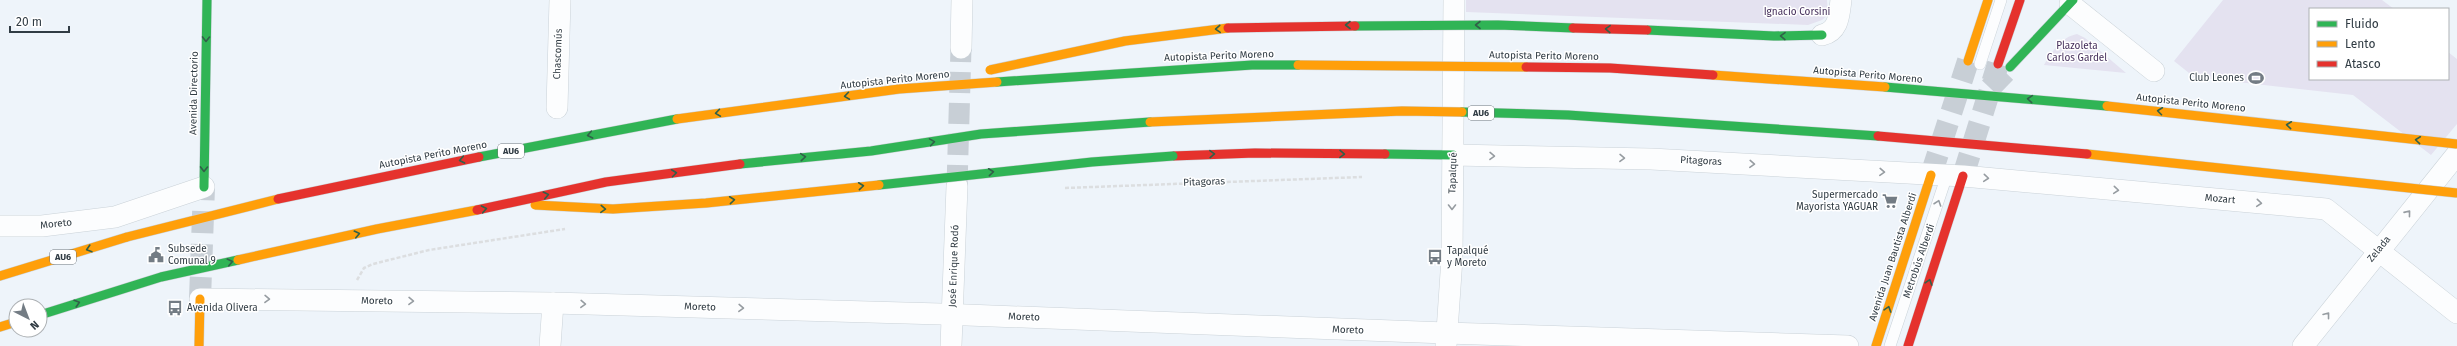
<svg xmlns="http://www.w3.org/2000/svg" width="2457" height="346" font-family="'Fira Sans',sans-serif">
	<rect width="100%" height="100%" fill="#eef4fa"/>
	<g fill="#e4e2f0">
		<polygon points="1466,0 1827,0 1828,15 1822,20 1808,25 1466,12"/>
		<polygon points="2223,0 2382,0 2394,9 2310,9 2310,79 2448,79 2448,52 2457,59 2457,124 2431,155 2353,95 2194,77 2174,61"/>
		<path d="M 2077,34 L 2085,38 L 2126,73 L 2044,65 C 2052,52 2061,37 2077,34 Z"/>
	</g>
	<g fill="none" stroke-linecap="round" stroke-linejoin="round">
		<polyline stroke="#c8cfd6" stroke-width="21" stroke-dasharray="21 10" stroke-linecap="butt" points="957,186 961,48"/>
		<polyline stroke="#c8cfd6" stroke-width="22" stroke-dasharray="22 11" stroke-linecap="butt" points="1990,88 2010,67"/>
		<g stroke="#c8cfd6" stroke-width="22" stroke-dasharray="22 11" stroke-linecap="butt">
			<polyline points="1931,175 1968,61"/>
			<polyline points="1963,176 1998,64"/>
			<polyline points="200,299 204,187"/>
		</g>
		<defs>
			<g id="lane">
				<polyline points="1980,64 2001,0"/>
				<polyline points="1890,346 1947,175"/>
			</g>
			<g id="street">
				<polyline points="2070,4 2154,71"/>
				<path d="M 1822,35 C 1839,31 1839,15 1841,0"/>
				<polyline points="961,48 962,0"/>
				<polyline points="557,108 560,0"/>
				<polyline points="1453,155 1651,159 1963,176 2326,209 2457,313"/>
				<polyline points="0,226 42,226 115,217 204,187"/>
				<polyline points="200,299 553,303 941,314 1446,333 1848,346"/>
				<polyline points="550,346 553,303"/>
				<polyline points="951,346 957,186"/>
				<polyline points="1446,346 1452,258 1454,0"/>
				<polyline points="2303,346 2457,154"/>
			</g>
			<g id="fast">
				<polyline points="1647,30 1774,36 1822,35"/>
				<polyline points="2010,67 2073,0"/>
				<polyline points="1385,154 1453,155"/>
				<polyline points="204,187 207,0"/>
			</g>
			<g id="slow">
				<polyline points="1968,61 1988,0"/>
				<polyline points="0,276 127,237"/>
				<polyline points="0,327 16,322"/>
				<polyline points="199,346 200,299"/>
				<polyline points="1876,346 1931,175"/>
			</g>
			<g id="jam">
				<polyline points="1998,64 2020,0"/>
				<polyline points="1173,156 1255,153 1385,154"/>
				<polyline points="1908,346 1963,176"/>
			</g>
		</defs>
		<use href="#lane" stroke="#cad2d8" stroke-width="12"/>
		<use href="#street" stroke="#cad2d8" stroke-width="22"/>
		<use href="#fast" stroke="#cad2d8" stroke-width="10"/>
		<use href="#slow" stroke="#cad2d8" stroke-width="10"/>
		<use href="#jam" stroke="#cad2d8" stroke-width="10"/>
		<g stroke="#dcdee0" stroke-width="2.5" stroke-dasharray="4 2" stroke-linecap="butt">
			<polyline points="1065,188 1362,177"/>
			<polyline points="357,280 364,268 373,264 429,250 565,229"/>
		</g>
		<use href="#lane" stroke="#fcfdfe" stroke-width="11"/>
		<use href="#street" stroke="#fcfdfe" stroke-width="21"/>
		<use href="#fast" stroke="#30b455" stroke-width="9"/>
		<use href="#slow" stroke="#ff9f0a" stroke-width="9"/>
		<use href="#jam" stroke="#e5322d" stroke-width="9"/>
		<defs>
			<g id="fast-bridge">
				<polyline points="1355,26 1498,25 1573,28"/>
				<polyline points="997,82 1252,65 1298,65"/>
				<polyline points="1885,87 2107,106"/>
				<polyline points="1462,112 1568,115 1878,136"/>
				<polyline points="479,157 677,119"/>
				<polyline points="740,164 871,151 981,134 1150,122"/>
				<polyline points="879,185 1092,162 1173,156"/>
				<polyline points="40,315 161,277 238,260"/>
			</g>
			<g id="slow-bridge">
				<polyline points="1298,65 1526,67"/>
				<polyline points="990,70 1125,41 1228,28"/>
				<polyline points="1713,75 1885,87"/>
				<polyline points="2107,106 2457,144"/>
				<polyline points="677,119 899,89 997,82"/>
				<polyline points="1150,122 1402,111 1462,112"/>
				<polyline points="2087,154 2457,193"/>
				<polyline points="535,205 613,209 706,203 879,185"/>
				<polyline points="127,237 278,199"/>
				<polyline points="238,260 377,229 477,210"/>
			</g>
			<g id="jam-bridge">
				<polyline points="1228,28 1355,26"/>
				<polyline points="1573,28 1647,30"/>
				<polyline points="1526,67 1610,68 1713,75"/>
				<polyline points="1878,136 2087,154"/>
				<polyline points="278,199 479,157"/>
				<polyline points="477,210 606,182 740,164"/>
			</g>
		</defs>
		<use href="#fast-bridge" stroke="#cbd0d4" stroke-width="10" stroke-linecap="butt"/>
		<use href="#slow-bridge" stroke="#cbd0d4" stroke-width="10" stroke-linecap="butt"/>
		<use href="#jam-bridge" stroke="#cbd0d4" stroke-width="10" stroke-linecap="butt"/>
		<use href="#fast-bridge" stroke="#30b455" stroke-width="9"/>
		<use href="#slow-bridge" stroke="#ff9f0a" stroke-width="9"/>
		<use href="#jam-bridge" stroke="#e5322d" stroke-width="9"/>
	</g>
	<defs><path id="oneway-chevron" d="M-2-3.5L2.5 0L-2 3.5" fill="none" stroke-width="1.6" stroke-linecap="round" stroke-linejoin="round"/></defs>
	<g stroke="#316049">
		<use href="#oneway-chevron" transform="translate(1348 25) rotate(180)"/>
		<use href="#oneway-chevron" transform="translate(1478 25) rotate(180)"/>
		<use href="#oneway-chevron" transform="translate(1218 29) rotate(176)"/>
		<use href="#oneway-chevron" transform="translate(1608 29) rotate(-178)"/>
		<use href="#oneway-chevron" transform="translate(1783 36) rotate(-179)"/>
		<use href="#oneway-chevron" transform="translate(206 39) rotate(91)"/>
		<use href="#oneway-chevron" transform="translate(847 96) rotate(172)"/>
		<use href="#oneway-chevron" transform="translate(2030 99) rotate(-175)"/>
		<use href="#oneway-chevron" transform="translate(2160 111) rotate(-173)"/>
		<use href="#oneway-chevron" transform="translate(718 113) rotate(172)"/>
		<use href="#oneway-chevron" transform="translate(2289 125) rotate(-174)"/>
		<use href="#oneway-chevron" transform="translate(590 135) rotate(169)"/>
		<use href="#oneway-chevron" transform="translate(2418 140) rotate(-174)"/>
		<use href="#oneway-chevron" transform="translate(932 142) rotate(-9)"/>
		<use href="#oneway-chevron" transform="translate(1212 154) rotate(-2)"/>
		<use href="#oneway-chevron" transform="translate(1342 154) rotate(1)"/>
		<use href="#oneway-chevron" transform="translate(803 157) rotate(-5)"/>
		<use href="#oneway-chevron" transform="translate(462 160) rotate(169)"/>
		<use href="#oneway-chevron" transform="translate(204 169) rotate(91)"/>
		<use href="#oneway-chevron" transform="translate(991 172) rotate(-6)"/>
		<use href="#oneway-chevron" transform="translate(674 173) rotate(-7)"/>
		<use href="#oneway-chevron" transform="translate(861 186) rotate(-6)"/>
		<use href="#oneway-chevron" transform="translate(546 195) rotate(-13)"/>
		<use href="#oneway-chevron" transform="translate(732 200) rotate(-6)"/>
		<use href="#oneway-chevron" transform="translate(484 209) rotate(-11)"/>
		<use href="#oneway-chevron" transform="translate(603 209) rotate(3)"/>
		<use href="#oneway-chevron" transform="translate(357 234) rotate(-13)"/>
		<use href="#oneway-chevron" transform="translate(89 249) rotate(163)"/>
		<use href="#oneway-chevron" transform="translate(230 262) rotate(-13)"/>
		<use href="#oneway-chevron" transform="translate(1929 282) rotate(-72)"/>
		<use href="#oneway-chevron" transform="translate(77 303) rotate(-17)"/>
		<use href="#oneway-chevron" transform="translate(1888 309) rotate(-72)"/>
	</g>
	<g stroke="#969ca1">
		<use href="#oneway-chevron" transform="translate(1492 156) rotate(1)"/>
		<use href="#oneway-chevron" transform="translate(1622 158) rotate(1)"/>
		<use href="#oneway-chevron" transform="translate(1752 164) rotate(3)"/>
		<use href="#oneway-chevron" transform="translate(1882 172) rotate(3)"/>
		<use href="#oneway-chevron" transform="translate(1986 178) rotate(5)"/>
		<use href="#oneway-chevron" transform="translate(2116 190) rotate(5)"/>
		<use href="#oneway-chevron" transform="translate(1938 203) rotate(-71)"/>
		<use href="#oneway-chevron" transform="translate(2259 203) rotate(5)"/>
		<use href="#oneway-chevron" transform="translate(1452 207) rotate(90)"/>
		<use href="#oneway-chevron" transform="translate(2408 213) rotate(-51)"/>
		<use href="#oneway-chevron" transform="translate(267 299) rotate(1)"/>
		<use href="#oneway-chevron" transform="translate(411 301) rotate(1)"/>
		<use href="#oneway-chevron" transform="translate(583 304) rotate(2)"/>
		<use href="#oneway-chevron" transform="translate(741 308) rotate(2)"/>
		<use href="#oneway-chevron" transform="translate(2327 315) rotate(-52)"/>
	</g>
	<defs>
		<symbol id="stadium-bare" viewBox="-9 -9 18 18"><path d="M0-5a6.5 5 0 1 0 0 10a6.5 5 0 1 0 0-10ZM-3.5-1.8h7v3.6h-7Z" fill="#737c84" stroke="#fff" stroke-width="2.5" paint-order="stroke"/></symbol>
		<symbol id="supermarket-bare" viewBox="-9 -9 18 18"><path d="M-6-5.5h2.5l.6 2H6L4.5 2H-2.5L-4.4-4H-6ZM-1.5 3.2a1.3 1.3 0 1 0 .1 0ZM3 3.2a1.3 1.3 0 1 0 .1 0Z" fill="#737c84" stroke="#fff" stroke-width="2.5" paint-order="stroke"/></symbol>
		<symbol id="civic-bare" viewBox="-9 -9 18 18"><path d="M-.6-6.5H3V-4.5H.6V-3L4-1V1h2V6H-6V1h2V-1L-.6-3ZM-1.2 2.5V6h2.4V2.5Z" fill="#737c84" stroke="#fff" stroke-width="2.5" paint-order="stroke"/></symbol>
		<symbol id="bus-bare" viewBox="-9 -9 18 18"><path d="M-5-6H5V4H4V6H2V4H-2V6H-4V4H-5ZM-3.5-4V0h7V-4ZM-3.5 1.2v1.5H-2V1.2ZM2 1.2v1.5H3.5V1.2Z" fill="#737c84" stroke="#fff" stroke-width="2.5" paint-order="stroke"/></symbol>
	</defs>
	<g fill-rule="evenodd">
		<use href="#stadium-bare" x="2245" y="67" width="22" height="22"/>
		<use href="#supermarket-bare" x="1879" y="190" width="22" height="22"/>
		<use href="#civic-bare" x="145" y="244" width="22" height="22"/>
		<use href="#bus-bare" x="1424" y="246" width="22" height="22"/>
		<use href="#bus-bare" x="164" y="297" width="22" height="22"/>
	</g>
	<g text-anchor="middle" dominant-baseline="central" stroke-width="3" stroke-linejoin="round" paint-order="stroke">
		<g fill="#fff" stroke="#6f767c" stroke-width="1">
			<rect x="1468" y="106" width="26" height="14" rx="3"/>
			<rect x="498" y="144" width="26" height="14" rx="3"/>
			<rect x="50" y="250" width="26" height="14" rx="3"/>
		</g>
		<g font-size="9" font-weight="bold" fill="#313c44">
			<text x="1481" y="113">AU6</text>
			<text x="511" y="151">AU6</text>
			<text x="63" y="257">AU6</text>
		</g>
		<g font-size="10" fill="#442e5a" stroke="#fff">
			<text x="1797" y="12">Ignacio Corsini</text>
			<text x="2077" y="46">Plazoleta<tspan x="2077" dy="12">Carlos Gardel</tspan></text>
		</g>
		<g font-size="10" fill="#313c44" stroke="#fff">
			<text transform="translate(558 54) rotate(-88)">Chascomús</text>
			<text transform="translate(1219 56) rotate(-2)">Autopista Perito Moreno</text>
			<text transform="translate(1544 56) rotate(1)">Autopista Perito Moreno</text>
			<text transform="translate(1868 75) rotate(5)">Autopista Perito Moreno</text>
			<text transform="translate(895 80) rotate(-6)">Autopista Perito Moreno</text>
			<text transform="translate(194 93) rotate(-89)">Avenida Directorio</text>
			<text transform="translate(2191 103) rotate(6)">Autopista Perito Moreno</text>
			<text transform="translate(433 155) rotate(-11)">Autopista Perito Moreno</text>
			<text transform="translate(1701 161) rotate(3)">Pitagoras</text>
			<text transform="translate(1453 173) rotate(-88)">Tapalqué</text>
			<text transform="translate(1204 182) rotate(-2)">Pitagoras</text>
			<text transform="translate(2220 199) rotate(5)">Mozart</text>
			<text transform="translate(56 224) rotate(-6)">Moreto</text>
			<text transform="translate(2379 249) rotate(-51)">Zelada</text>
			<text transform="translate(1893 257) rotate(-72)">Avenida Juan Bautista Alberdi</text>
			<text transform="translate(1919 261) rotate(-71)">Metrobús Alberdi</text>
			<text transform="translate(954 266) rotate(-88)">José Enrique Rodó</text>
			<text transform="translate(377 301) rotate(1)">Moreto</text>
			<text transform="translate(700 307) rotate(2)">Moreto</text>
			<text transform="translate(1024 317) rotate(2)">Moreto</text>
			<text transform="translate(1348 330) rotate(2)">Moreto</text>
		</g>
		<g font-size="10" fill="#313c44" stroke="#fff" text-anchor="start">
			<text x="2244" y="78" text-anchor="end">Club Leones</text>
			<text x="1878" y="195" text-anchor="end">Supermercado<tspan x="1878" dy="12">Mayorista YAGUAR</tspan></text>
			<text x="168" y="249">Subsede<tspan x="168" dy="12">Comunal 9</tspan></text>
			<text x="1447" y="251">Tapalqué<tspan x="1447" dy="12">y Moreto</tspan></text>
			<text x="187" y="308">Avenida Olivera</text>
		</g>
	</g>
	<rect x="2309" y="8" width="140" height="72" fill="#ffffff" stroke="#adb1b4"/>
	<rect x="2317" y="21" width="20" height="6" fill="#30b455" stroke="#adb1b4"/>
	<text x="2345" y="28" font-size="12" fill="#313c44">Fluido</text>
	<rect x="2317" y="41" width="20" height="6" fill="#ff9f0a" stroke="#adb1b4"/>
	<text x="2345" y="48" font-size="12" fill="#313c44">Lento</text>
	<rect x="2317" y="61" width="20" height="6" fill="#e5322d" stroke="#adb1b4"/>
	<text x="2345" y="68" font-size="12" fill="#313c44">Atasco</text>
	<g transform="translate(28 318) rotate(138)"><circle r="19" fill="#ffffff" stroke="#adb1b4"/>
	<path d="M0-3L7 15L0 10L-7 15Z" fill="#737c84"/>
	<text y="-6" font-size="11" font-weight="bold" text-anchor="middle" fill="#313c44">N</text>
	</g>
	<path d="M10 26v6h59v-6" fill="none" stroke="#313c44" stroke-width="2"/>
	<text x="16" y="26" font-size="12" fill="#313c44" stroke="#ffffff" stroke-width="3" paint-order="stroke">20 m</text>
</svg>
